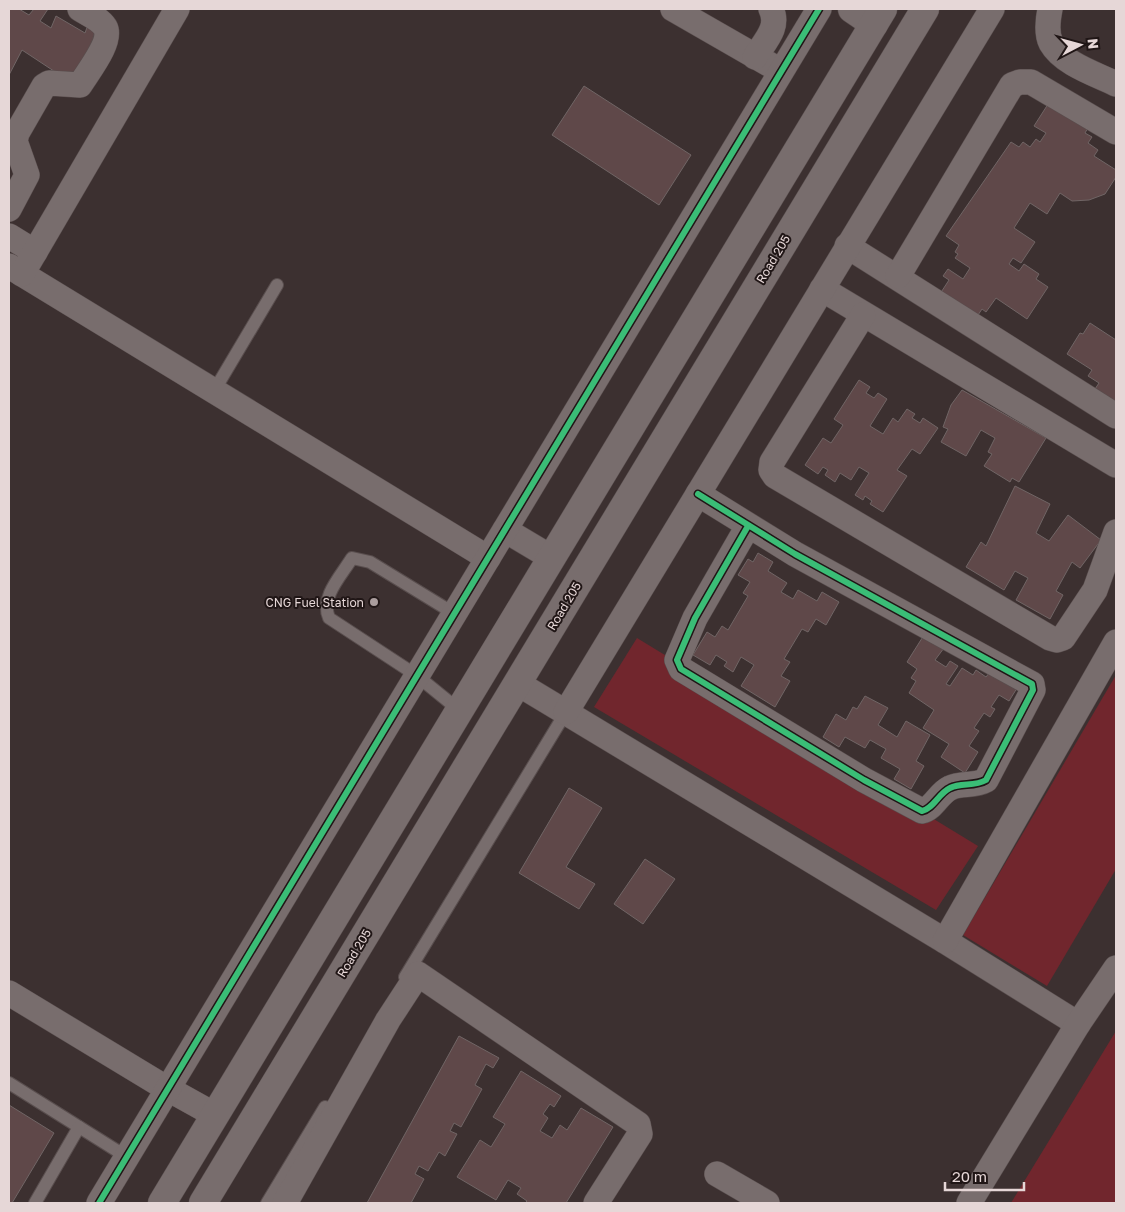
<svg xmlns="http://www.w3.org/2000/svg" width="1125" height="1212" font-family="'Golos Text',sans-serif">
	<rect width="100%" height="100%" fill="#3c3030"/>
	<g fill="#71262d">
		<polygon points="637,638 978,846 936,910 594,707"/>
		<polygon points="1116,675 1116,869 1047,986 963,935"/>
		<polygon points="1116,1031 1116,1203 1011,1203"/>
	</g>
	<g fill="#5f4849" stroke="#706565">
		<polygon points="9,9 19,9 29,15 34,9 48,9 40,21 51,28 56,16 85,33 89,22 104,33 69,81 22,50 9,75"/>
		<polygon points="584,86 691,155 659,205 552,135"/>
		<polygon points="1050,101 1089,126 1085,133 1092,137 1088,143 1098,150 1094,156 1116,170 1116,177 1105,194 1089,200 1072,201 1060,193 1047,214 1030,203 1014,228 1035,242 1021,263 1013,258 1009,264 1019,271 1024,264 1039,274 1036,279 1048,287 1027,319 996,298 986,312 982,309 974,321 938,297 949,280 943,276 948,269 963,279 970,268 955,258 958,254 955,252 959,245 946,236 1011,142 1019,147 1023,142 1030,147 1036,139 1040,142 1046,133 1034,126"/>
		<polygon points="1090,323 1116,340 1116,411 1095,389 1099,383 1088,376 1092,370 1067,354 1080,333 1083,334"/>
		<polygon points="859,380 870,387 866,393 874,398 878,393 887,399 870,426 883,434 893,418 898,422 907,409 915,414 912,418 920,423 923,418 938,428 920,454 912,449 897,470 907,476 883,512 870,504 872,501 865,496 863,500 855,495 869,473 859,467 851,480 840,473 835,482 825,475 828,470 823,467 818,474 805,465 823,438 831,443 843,425 834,419"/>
		<polygon points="962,390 1046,438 1019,482 1012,478 1010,482 984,466 992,454 988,452 995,438 981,430 966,456 941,442 948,429 943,427 951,405"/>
		<polygon points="1015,486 1050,504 1036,533 1049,541 1068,515 1101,540 1080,568 1072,562 1056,591 1063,595 1050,619 1016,600 1028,578 1015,571 1004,590 966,567 981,542 986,546"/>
		<polygon points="758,553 773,562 768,571 787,583 781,592 793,599 798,590 817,601 822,592 839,602 826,625 816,619 808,632 802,629 784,659 790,662 781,676 790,681 775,707 741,686 754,665 741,657 733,672 724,666 727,662 716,655 710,665 693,655 707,632 715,637 722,626 728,630 748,596 743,593 750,582 738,575 748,559 753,562"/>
		<polygon points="924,635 944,648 935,660 946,667 950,661 958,666 946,684 950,686 962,668 973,675 976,670 986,677 993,668 1019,685 1009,701 999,695 991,707 995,709 990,717 984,713 974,728 979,731 969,746 978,752 965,773 941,757 949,744 923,728 934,710 909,693 916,681 911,678 917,669 907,662"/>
		<polygon points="865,696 888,708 878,725 897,737 906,721 930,735 916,761 924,766 911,789 894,779 900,769 881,758 886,749 870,740 865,748 845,737 839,747 823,737 836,714 846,720 853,707 857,709"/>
		<polygon points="569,788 602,808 566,867 595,884 579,909 519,873"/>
		<polygon points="645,859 675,879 643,924 614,904"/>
		<polygon points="459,1036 499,1058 493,1068 486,1064 475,1085 482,1089 461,1127 454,1123 450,1131 457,1134 445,1156 439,1152 428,1171 419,1166 415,1174 424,1179 411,1203 367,1203"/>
		<polygon points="521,1071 561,1096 554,1107 550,1104 543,1114 548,1118 540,1131 552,1138 560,1125 567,1130 581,1108 613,1127 566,1203 525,1203 527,1201 517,1194 521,1188 508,1180 496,1200 457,1177 480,1140 491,1147 505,1124 493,1117"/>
		<polygon points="9,1105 54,1133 12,1203 9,1203"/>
	</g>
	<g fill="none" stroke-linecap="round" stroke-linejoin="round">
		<defs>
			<g id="service">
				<polyline points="214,391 277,285"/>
				<path d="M 455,614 L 370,562 L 352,558 C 341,576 320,597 329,618 L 416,675 L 459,710"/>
				<polyline points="405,977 566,712"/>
				<polyline points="9,1083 127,1157"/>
				<polyline points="35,1203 79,1127"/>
				<polyline points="267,1203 325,1107"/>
			</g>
			<g id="minor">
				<polyline points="673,9 781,71"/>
				<path d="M 1050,9 C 1048,19 1046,33 1051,43 C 1063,64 1096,74 1116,84"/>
				<path d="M 755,57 C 765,41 780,27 771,9"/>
				<path d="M 9,209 L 27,175 L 15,141 L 17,133 L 44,86 L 49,83 L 80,85 C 87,73 113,41 105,27 C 100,19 88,14 80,9"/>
				<polyline points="9,236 35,252"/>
				<polyline points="847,246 1116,416"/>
				<polyline points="9,266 488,558"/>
				<polyline points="22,274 177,9"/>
				<polyline points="898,276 1012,85 1020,82 1031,82 1116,132"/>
				<polyline points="822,289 1116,465"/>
				<polyline points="863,315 772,462 771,470 775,476 1050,638 1057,640 1063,638 1095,590 1116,532"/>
				<path d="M 698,494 L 795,554 L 1032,684 L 1033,690 L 986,780 C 974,787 961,782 950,788 C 939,793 933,809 922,811 L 864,780 L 681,669 L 677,660 L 695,618 L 748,526"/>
				<polyline points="505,530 552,558"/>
				<polyline points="517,683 945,941 1078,1024"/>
				<polyline points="566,712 992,9"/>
				<polyline points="945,941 1116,642"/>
				<polyline points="9,993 161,1085 215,1115"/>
				<polyline points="717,1174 767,1203"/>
				<polyline points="99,1203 819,9"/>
				<polyline points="285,1203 388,1020 418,974 638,1124 640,1134 596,1203"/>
				<polyline points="969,1203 1078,1024 1116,968"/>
			</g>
			<g id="secondary">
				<polyline points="852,9 874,24"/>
				<polyline points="162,1203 883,9"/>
				<polyline points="203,1203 925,9"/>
			</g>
		</defs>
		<use href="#service" stroke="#594e4e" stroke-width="14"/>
		<use href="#minor" stroke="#594e4e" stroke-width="26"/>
		<use href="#secondary" stroke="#594e4e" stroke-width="29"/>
		<use href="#service" stroke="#786d6d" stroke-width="12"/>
		<use href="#minor" stroke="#786d6d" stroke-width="25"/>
		<use href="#secondary" stroke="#786d6d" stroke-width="28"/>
		<defs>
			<g id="cycleway">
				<path d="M 698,494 L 795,554 L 1032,684 L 1033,690 L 986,780 C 974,787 961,782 950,788 C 939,793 933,809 922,811 L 864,780 L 681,669 L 677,660 L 695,618 L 748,526"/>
				<polyline points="99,1203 819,9"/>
			</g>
		</defs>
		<use href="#cycleway" stroke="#201616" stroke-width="9"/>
		<use href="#cycleway" stroke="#3abd76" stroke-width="6"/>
	</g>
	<circle fill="#aa9d9d" stroke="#201616" stroke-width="2" cx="374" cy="602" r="5"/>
	<g text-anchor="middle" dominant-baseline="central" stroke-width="4" stroke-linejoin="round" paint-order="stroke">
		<g font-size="12" fill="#e6d7d7" stroke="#201616">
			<text transform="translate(773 259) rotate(-59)">Road 205</text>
			<text transform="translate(564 606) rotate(-59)">Road 205</text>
			<text transform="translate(354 953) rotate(-59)">Road 205</text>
		</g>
		<g font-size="12" fill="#e6d7d7" stroke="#201616" text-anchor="end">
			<text x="364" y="602">CNG Fuel Station</text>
		</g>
	</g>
	<rect width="1125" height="1212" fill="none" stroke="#e6d7d7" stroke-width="20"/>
	<g transform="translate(1080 45) rotate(84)" stroke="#201616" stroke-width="4" paint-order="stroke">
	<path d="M0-4L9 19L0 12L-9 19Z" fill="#e6d7d7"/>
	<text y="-8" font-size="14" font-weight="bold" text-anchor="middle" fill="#e6d7d7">N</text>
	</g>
	<path d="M945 1182v8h79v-8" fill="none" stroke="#e6d7d7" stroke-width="2.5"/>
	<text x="952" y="1182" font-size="15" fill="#e6d7d7" stroke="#201616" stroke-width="4" paint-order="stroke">20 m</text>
</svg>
